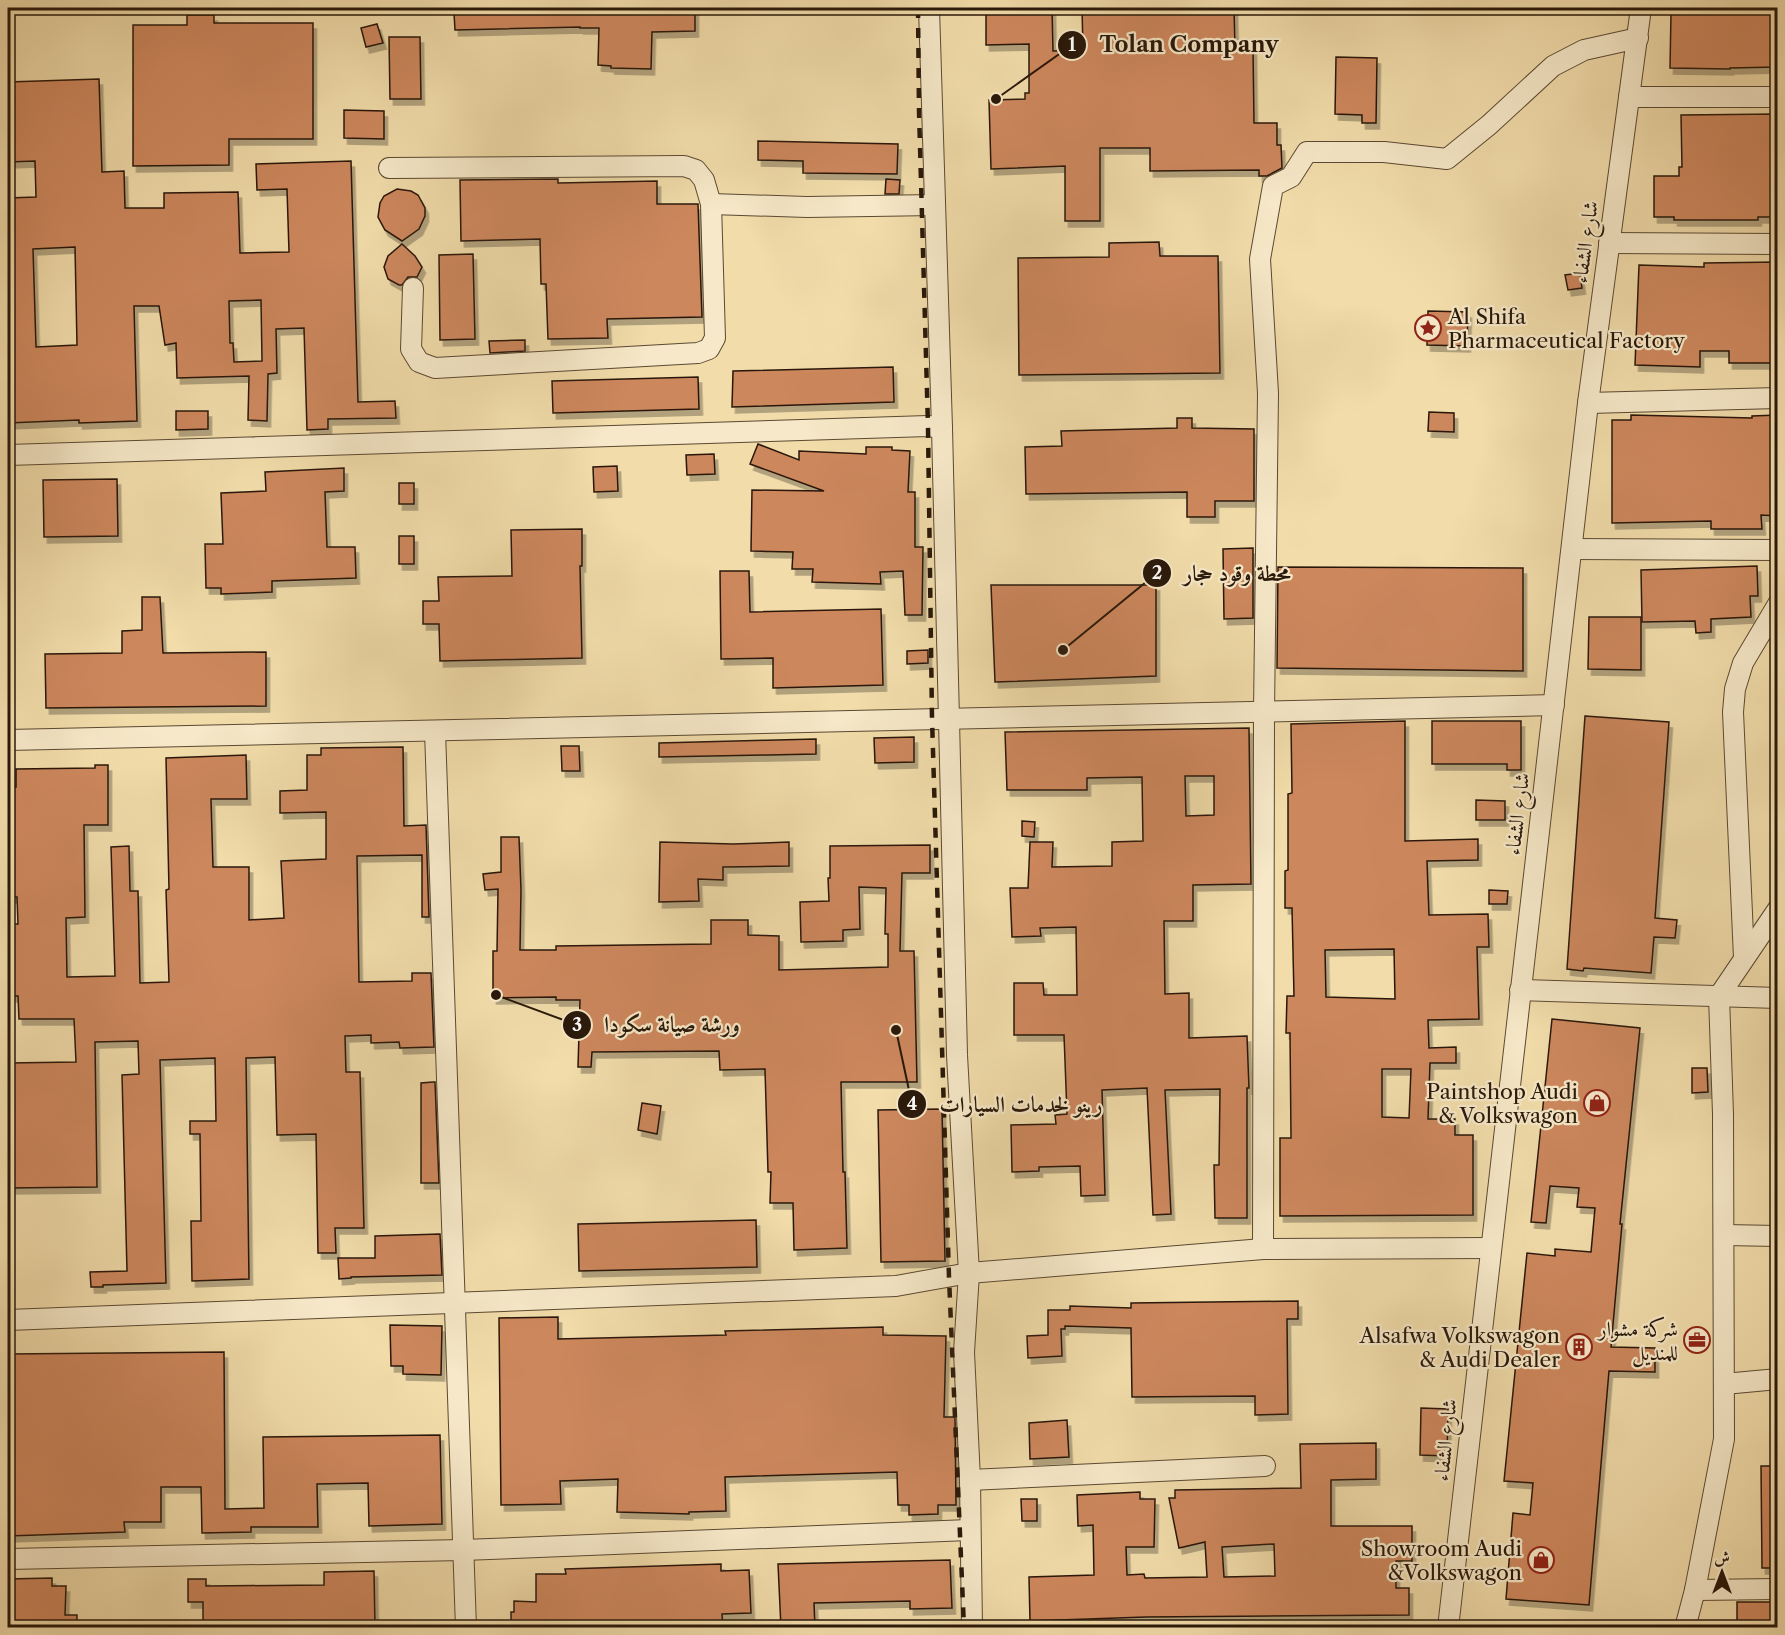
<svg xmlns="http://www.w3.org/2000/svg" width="1785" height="1635" font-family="'Libre Caslon Text',Amiri,serif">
	<defs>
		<filter id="shadow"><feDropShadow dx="3.5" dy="6" stdDeviation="0" flood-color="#0004"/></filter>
	</defs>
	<rect width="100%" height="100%" fill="#f1dcaa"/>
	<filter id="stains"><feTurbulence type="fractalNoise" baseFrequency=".00333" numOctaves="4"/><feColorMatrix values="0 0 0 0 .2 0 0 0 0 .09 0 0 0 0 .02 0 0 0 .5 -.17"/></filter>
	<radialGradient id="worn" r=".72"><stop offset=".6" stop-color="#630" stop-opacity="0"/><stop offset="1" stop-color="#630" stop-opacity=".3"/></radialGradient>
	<g fill="#cd875d" stroke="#29180a" stroke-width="1.5" fill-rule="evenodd" filter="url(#shadow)">
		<polygon points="579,8 695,8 695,31 652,32 651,69 611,68 611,66 598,65 599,28 580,28 580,27 455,30 454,13 579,10"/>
		<polygon points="986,8 1052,8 1053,51 1083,50 1082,8 1234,8 1235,48 1253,48 1254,123 1277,123 1277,145 1281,145 1282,168 1267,176 1259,176 1259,170 1150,171 1150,148 1100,148 1100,221 1065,221 1065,166 991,169 989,100 1025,99 1025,93 1029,93 1029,44 986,45"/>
		<polygon points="1679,8 1778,8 1778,67 1730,68 1730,69 1670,68 1671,14 1678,14"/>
		<polygon points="187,15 214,15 214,23 313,23 313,139 229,139 229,165 133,166 133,25 187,25"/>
		<polygon points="377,24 383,43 366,47 361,28"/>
		<polygon points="389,37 420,37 421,99 390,99"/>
		<polygon points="1336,57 1377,58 1376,123 1362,123 1362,115 1335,114"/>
		<path d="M 99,79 L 102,172 L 124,171 L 125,208 L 164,208 L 164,193 L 238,192 L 240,253 L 289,252 L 287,189 L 257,190 L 256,164 L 351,161 L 358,402 L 395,401 L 396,418 L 328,419 L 328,429 L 307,430 L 304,328 L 276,329 L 277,373 L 268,374 L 267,421 L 248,420 L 249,376 L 177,378 L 176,343 L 165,345 L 159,306 L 134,306 L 137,421 L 79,423 L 79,420 L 8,423 L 8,374 L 11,374 L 10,335 L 8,335 L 8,198 L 36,197 L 35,161 L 8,162 L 8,82 ZM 75,247 L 77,345 L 36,347 L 33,249 ZM 261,300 L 262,361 L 234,362 L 233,343 L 230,343 L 229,301 Z"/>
		<polygon points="344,110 384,111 384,139 344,138"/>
		<polygon points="1778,114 1778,217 1758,217 1758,220 1674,220 1674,217 1654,217 1654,176 1679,176 1679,167 1682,167 1681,115"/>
		<polygon points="758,141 898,144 897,174 803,173 803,161 758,160"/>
		<polygon points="558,179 558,183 657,181 657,204 698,204 702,317 607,319 608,338 548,339 546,284 541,284 540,239 461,241 460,180"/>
		<polygon points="886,179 900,180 899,194 885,194"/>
		<polygon points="397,189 411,191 418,195 425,208 425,216 419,229 402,241 385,230 378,217 380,203 384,196"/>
		<polygon points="1159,242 1160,256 1218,256 1220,373 1019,375 1018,258 1109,257 1109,243"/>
		<polygon points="402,244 415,256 422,267 417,277 408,277 402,285 399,285 388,279 384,267 388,256"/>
		<polygon points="473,254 475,339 440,340 439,255"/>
		<polygon points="1778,262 1778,363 1729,363 1729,351 1700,351 1700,367 1635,365 1639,265 1704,267 1704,263"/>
		<polygon points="1580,273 1582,288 1568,290 1565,275"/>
		<polygon points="1428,311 1468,312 1467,346 1427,345"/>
		<polygon points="525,340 525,351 490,353 489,341"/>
		<polygon points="893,367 894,402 732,407 733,371"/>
		<polygon points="698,377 699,409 553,413 552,381"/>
		<polygon points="176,411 208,411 208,429 176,430"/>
		<polygon points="1429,412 1454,413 1454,432 1428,431"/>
		<polygon points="1631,415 1752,418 1752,416 1778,415 1778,516 1761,515 1762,529 1711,529 1711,521 1612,523 1612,420 1631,420"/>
		<polygon points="1177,418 1192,418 1192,428 1254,429 1254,501 1215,501 1215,517 1187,517 1187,492 1026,494 1025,447 1062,446 1061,431 1177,428"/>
		<polygon points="758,444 799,460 799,451 866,454 866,447 892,447 892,450 910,451 908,492 915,492 915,547 923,547 922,615 905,615 903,571 880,572 881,584 812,582 813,569 792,569 793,552 751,551 752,490 824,491 750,464"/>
		<polygon points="714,454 715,474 687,475 686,455"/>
		<polygon points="617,466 618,491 594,492 593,467"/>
		<polygon points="344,468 344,491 325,492 327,547 355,547 356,578 272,581 272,592 221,594 221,588 206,588 205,544 223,544 221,493 266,491 265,472"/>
		<polygon points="117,479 118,536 44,537 43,480"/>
		<rect x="399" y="483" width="15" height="21"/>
		<polygon points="582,529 582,566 580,566 582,658 440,661 439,624 423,624 423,601 439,601 438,577 512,576 511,530"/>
		<rect x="399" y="536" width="15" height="28"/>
		<polygon points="1253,548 1253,618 1224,619 1223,549"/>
		<polygon points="1757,566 1758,596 1750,596 1751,617 1711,619 1711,632 1696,633 1695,621 1642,622 1641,570"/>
		<polygon points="1278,567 1523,568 1523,671 1277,668"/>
		<polygon points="720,571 749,571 750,612 881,609 883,685 773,688 773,658 721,659"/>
		<polygon points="991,585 1156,585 1156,676 995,682"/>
		<polygon points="142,597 160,597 163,653 266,652 266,706 46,708 45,654 122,653 122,631 142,630"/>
		<polygon points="1589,617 1641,617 1641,670 1588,669"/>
		<polygon points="928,650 928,663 907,664 907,651"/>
		<polygon points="1585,716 1669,722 1655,918 1677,920 1675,938 1654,937 1651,973 1584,968 1583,971 1567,969"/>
		<path d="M 1405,721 L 1405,841 L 1478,839 L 1478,860 L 1427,861 L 1429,915 L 1488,914 L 1489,947 L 1477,947 L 1479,1019 L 1428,1020 L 1429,1048 L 1456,1047 L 1456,1063 L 1430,1063 L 1428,1119 L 1455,1119 L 1455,1135 L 1473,1135 L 1473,1215 L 1280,1216 L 1280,1138 L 1291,1138 L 1290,1033 L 1286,1033 L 1287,996 L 1294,996 L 1292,908 L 1285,908 L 1285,871 L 1288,870 L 1288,794 L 1292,793 L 1291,724 ZM 1394,949 L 1395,999 L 1326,997 L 1325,950 ZM 1382,1069 L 1411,1069 L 1409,1118 L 1382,1117 Z"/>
		<polygon points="1432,721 1521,721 1521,770 1507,770 1507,764 1432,764"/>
		<path d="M 1249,728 L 1251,884 L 1193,885 L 1193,921 L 1164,921 L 1165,994 L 1189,993 L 1189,1038 L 1247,1036 L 1249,1088 L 1247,1088 L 1247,1218 L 1215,1218 L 1214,1165 L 1219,1165 L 1220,1089 L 1165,1090 L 1171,1214 L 1153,1215 L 1147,1088 L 1102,1090 L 1105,1195 L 1081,1196 L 1080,1166 L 1039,1167 L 1039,1171 L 1012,1172 L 1011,1125 L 1056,1124 L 1055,1115 L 1067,1114 L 1064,1035 L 1014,1035 L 1014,983 L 1043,983 L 1044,995 L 1077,995 L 1076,927 L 1040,928 L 1041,936 L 1012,937 L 1010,888 L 1028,888 L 1030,842 L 1053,842 L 1052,867 L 1112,866 L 1112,842 L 1143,841 L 1142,777 L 1087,778 L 1087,790 L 1007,790 L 1005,732 ZM 1185,776 L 1214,776 L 1214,815 L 1186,816 Z"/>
		<polygon points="914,737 914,762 875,763 874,738"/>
		<polygon points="816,739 816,754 659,757 659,743"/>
		<polygon points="561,746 579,746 580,771 562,771"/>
		<polygon points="403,747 404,826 426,825 429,917 422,917 422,855 357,856 359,982 412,981 412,973 431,973 434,1047 400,1048 399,1042 371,1043 371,1035 345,1036 346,1072 360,1072 364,1228 335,1228 336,1253 318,1253 316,1134 277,1135 275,1057 246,1058 249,1279 192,1281 191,1221 201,1221 200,1134 190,1134 190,1121 216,1121 215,1058 160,1060 166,1283 103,1285 103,1287 91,1287 90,1272 127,1271 122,1075 139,1074 138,1041 95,1042 97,1187 8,1188 8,1063 76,1062 74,1019 19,1019 18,996 8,996 8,924 18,924 17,897 8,897 8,787 16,787 16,769 95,768 95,765 108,765 108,825 84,825 85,917 66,918 67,977 115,976 111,847 129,846 130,891 138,891 140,983 169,982 166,890 169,889 166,758 246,755 247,799 211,799 213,867 249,867 249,920 284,918 281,861 326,859 326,812 280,813 280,791 307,790 307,755 321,755 321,748"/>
		<polygon points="1476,800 1505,801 1505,820 1476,820"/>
		<polygon points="1022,821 1035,822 1034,837 1022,836"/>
		<polygon points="501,837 519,837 521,890 520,950 556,950 556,946 711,944 711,920 748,920 748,935 779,936 779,970 888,967 888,934 885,934 886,888 859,887 860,929 843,930 843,941 801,942 800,902 829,901 828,878 830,878 830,846 930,845 930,873 902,873 900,951 914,951 917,1082 841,1082 843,1172 845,1172 847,1248 794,1250 793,1203 770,1203 771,1172 768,1172 765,1069 720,1070 719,1051 592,1052 591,1067 578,1067 580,1000 556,1000 556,997 493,998 493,951 497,951 498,889 485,890 483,874 501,872"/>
		<polygon points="660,842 733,844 789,842 789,866 723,867 723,880 698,879 699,901 659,902"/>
		<polygon points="1489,890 1508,891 1507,904 1489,904"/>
		<polygon points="1552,1019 1640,1028 1620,1224 1622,1224 1611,1347 1655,1348 1655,1372 1609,1371 1589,1605 1506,1599 1513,1513 1530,1515 1533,1483 1504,1481 1527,1253 1555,1256 1555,1249 1591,1252 1595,1208 1577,1207 1579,1188 1550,1186 1546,1223 1531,1222"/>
		<polygon points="1692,1068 1707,1068 1708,1092 1692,1093"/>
		<polygon points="433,1082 435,1082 439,1183 421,1183 421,1083"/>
		<polygon points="642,1103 661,1106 657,1134 638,1130"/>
		<polygon points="942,1109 945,1261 881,1262 878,1110"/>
		<polygon points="756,1220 757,1267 579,1271 578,1224"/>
		<polygon points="440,1234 442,1275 351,1277 351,1278 339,1279 338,1258 375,1258 375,1236"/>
		<polygon points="1298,1301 1298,1319 1287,1319 1288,1414 1255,1415 1255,1396 1132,1397 1131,1328 1065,1326 1065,1329 1061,1329 1062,1356 1028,1358 1027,1336 1048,1335 1048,1310 1070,1310 1070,1306 1131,1308 1131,1303"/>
		<polygon points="558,1317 558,1339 726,1335 725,1331 883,1327 883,1335 946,1336 944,1417 955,1417 956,1505 938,1505 938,1514 909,1515 909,1505 898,1505 897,1472 725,1477 726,1511 689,1512 689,1514 617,1512 618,1479 560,1481 561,1504 501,1505 499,1318"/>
		<polygon points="390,1325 442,1326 441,1375 403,1374 403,1366 391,1366"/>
		<polygon points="224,1352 225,1509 264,1508 263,1437 440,1435 442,1524 369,1526 368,1483 317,1484 318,1527 251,1527 251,1532 202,1533 201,1487 161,1487 161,1522 124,1522 125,1532 8,1536 8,1354"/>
		<polygon points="1421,1408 1448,1409 1447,1456 1420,1455"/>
		<polygon points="1067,1420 1069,1457 1030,1459 1029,1423"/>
		<path d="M 1376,1443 L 1376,1479 L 1331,1480 L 1331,1526 L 1412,1526 L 1412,1561 L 1396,1561 L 1396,1588 L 1409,1588 L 1409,1615 L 1146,1617 L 1030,1621 L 1029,1577 L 1094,1575 L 1093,1525 L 1078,1526 L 1077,1495 L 1140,1492 L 1140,1499 L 1155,1499 L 1154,1547 L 1126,1547 L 1127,1575 L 1144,1574 L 1145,1578 L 1207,1577 L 1205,1542 L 1179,1548 L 1169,1498 L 1175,1498 L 1175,1490 L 1301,1488 L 1300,1444 ZM 1274,1544 L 1275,1576 L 1224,1577 L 1222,1547 Z"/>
		<polygon points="1761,1466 1778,1466 1778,1568 1762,1568"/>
		<polygon points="1021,1499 1037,1499 1037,1521 1022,1521"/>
		<polygon points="950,1560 952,1608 910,1609 910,1601 814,1603 815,1628 781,1628 778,1564"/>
		<polygon points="721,1564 721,1571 749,1570 751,1613 722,1614 723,1628 511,1628 511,1612 514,1612 514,1601 536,1602 536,1574 566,1574 565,1569"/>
		<polygon points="374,1571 375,1628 203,1628 203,1602 188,1602 188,1579 206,1579 206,1586 324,1585 324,1572"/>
		<polygon points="52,1578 52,1586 66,1586 65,1615 77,1615 77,1628 8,1628 8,1579"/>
		<rect x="1737" y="1602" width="41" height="26"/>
	</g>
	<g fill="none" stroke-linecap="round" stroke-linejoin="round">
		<defs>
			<g id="minor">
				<polyline points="929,8 942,428 957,1055 969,1273 964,1352 970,1480 972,1628"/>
				<polyline points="1629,97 1778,97"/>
				<polyline points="389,168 684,166 696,170 704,180 711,204 715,338 709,349 698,353 435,368 419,362 411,349 413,288"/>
				<polyline points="711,204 807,207 935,205"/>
				<polyline points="1609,243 1778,244"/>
				<polyline points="1588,403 1778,398"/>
				<polyline points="8,455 928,426 942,428"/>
				<polyline points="1572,549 1778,550"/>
				<polyline points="435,731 466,1628"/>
				<polyline points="8,740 1554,705"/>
				<polyline points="1744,958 1733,712 1735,689 1743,663 1778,604"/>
				<polyline points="1520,990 1778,998"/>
				<polyline points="1724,1235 1778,1236"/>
				<polyline points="1263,1249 1264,712 1268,393 1260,259 1273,186 1291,177 1307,152 1384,152 1447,159 1489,125 1553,66 1584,50 1638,38"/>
				<polyline points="8,1320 896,1286 969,1273 1263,1249 1491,1248"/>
				<polyline points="1724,1384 1778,1379"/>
				<polyline points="970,1480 1265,1466"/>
				<polyline points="8,1559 463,1550 969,1530"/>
				<polyline points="1695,1590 1778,1589"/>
				<polyline points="1448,1628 1588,403 1641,8"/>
				<polyline points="1685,1628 1695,1590 1724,1439 1723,1114 1719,996 1778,909"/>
			</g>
		</defs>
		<use href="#minor" stroke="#5b4932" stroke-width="22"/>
		<use href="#minor" stroke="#f6e8c8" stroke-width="20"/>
		<polyline stroke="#29180a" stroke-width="4.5" stroke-dasharray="10 10" stroke-linecap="butt" points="918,8 919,111 928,426 932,718 949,1277 964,1628"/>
	</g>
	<defs>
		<symbol id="sight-ring" viewBox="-11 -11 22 22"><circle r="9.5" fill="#f6e8c8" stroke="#8f2418" stroke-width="1.5"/><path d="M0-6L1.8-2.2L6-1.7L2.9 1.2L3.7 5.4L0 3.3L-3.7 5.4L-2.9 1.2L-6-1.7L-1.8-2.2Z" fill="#8f2418"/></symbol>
		<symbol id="shop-ring" viewBox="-11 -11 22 22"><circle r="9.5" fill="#f6e8c8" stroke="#8f2418" stroke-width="1.5"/><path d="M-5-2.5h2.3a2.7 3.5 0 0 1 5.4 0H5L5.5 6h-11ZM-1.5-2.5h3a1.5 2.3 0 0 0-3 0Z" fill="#8f2418"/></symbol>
		<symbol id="office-ring" viewBox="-11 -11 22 22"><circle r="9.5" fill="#f6e8c8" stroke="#8f2418" stroke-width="1.5"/><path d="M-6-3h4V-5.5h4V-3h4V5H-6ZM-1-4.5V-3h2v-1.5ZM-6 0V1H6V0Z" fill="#8f2418"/></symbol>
		<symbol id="building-ring" viewBox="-11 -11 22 22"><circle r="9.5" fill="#f6e8c8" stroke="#8f2418" stroke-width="1.5"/><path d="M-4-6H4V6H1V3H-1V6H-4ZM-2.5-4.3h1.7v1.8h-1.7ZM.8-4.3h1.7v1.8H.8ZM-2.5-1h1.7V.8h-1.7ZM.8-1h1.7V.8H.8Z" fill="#8f2418"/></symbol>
	</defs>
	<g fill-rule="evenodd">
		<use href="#sight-ring" x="1413" y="313" width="30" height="30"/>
		<use href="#shop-ring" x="1582" y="1088" width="30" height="30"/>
		<use href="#office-ring" x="1682" y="1325" width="30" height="30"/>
		<use href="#building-ring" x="1564" y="1332" width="30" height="30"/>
		<use href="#shop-ring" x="1526" y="1545" width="30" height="30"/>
	</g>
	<g text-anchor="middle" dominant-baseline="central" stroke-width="4.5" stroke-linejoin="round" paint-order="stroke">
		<g font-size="21" fill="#29180a" stroke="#f6e8c8">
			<text transform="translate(1585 242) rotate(-82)">شارع الشفاء</text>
			<text transform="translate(1517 814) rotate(-83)">شارع الشفاء</text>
			<text transform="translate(1445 1440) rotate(-84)">شارع الشفاء</text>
		</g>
		<g font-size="21" fill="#29180a" stroke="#f6e8c8" text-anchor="end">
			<text x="1448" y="316" text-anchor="start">Al Shifa<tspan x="1448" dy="24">Pharmaceutical Factory</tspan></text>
			<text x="1578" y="1091">Paintshop Audi<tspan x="1578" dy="24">&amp; Volkswagon</tspan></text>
			<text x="1678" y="1328">شركة مشوار<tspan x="1678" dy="24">للمنديل</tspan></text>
			<text x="1560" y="1335">Alsafwa Volkswagon<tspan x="1560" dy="24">&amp; Audi Dealer</tspan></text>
			<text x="1522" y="1548">Showroom Audi<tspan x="1522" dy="24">&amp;Volkswagon</tspan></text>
		</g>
	</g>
	<path fill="none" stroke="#29180a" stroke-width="2" d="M996 99L1072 45M1063 650L1157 573M496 995L577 1025M896 1030L912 1104"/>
	<g fill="#29180a" stroke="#f6e8c8" stroke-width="2">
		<circle cx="996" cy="99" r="6"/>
		<circle cx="1063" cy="650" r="6"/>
		<circle cx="496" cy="995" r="6"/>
		<circle cx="896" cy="1030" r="6"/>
		<circle cx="1072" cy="45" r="15"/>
		<circle cx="1157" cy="573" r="15"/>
		<circle cx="577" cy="1025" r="15"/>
		<circle cx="912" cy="1104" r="15"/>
	</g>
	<g font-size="18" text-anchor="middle" font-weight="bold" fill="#fff">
		<text x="1072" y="51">1</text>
		<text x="1157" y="579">2</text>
		<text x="577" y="1031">3</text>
		<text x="912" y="1110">4</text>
	</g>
	<g font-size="22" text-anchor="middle" font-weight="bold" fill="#29180a" stroke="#f6e8c8" stroke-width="4.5" stroke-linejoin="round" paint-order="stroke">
		<text x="1189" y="52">Tolan Company</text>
		<text x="1237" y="581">محطة وقود حجار</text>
		<text x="672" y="1032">ورشة صيانة سكودا</text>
		<text x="1021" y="1112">رينو لخدمات السيارات</text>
	</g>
	<rect width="1785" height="1635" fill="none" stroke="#f1dcaa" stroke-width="30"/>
	<rect x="9" y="9" width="1767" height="1617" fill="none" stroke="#29180a" stroke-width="3"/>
	<rect x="15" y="15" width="1755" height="1605" fill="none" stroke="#29180a" stroke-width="1.5"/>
	<g transform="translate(1722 1572)" stroke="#f6e8c8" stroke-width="4.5" paint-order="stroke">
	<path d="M0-4.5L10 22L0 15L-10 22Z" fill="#29180a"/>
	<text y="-9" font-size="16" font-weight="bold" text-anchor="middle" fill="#29180a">ش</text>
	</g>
	<rect width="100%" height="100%" filter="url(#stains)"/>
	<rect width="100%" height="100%" fill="url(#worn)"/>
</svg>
